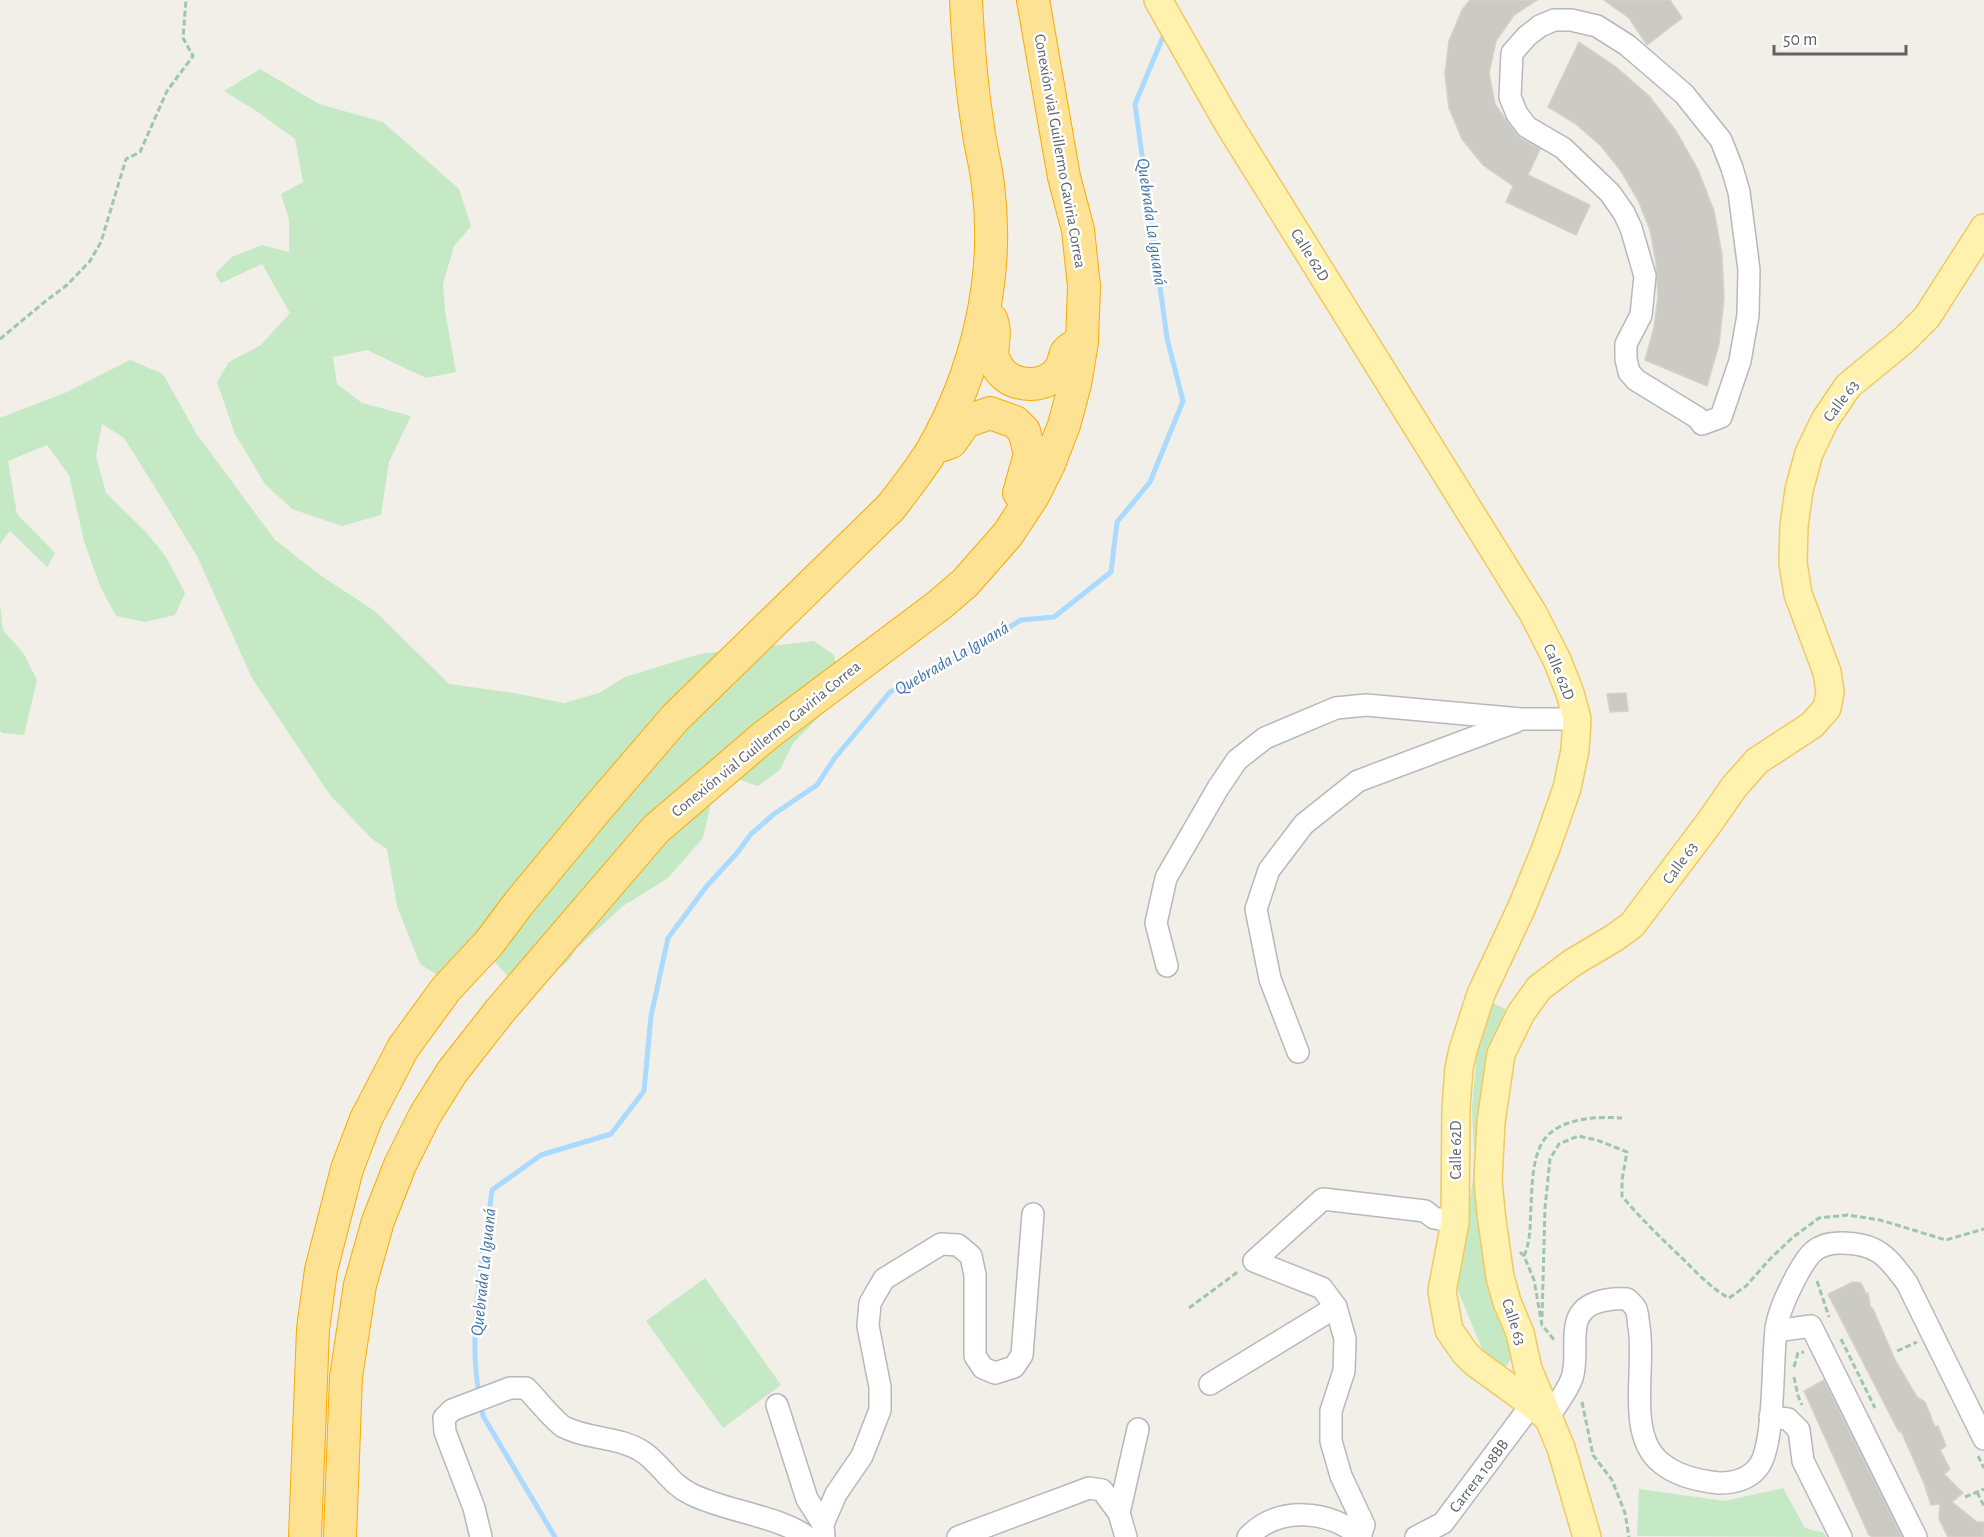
<svg xmlns="http://www.w3.org/2000/svg" width="1984" height="1537" font-family="'Alegreya Sans',sans-serif">
	<rect width="100%" height="100%" fill="#f1efe8"/>
	<g fill="#c5e8c5">
		<polygon points="260,69 319,104 383,122 459,189 471,226 454,246 443,284 445,311 456,372 426,378 367,350 333,357 337,384 362,403 411,416 389,462 381,515 342,526 292,509 265,484 235,434 217,382 229,362 261,345 290,313 262,264 221,283 215,274 232,257 262,245 289,252 289,219 281,194 303,182 295,139 258,112 224,91"/>
		<polygon points="130,360 163,374 196,433 275,540 320,575 376,612 449,684 514,693 564,703 599,693 625,677 700,654 814,641 834,655 839,684 819,717 793,743 780,770 758,786 719,773 714,789 703,838 668,878 623,906 577,948 569,960 544,982 515,984 485,951 458,988 420,964 397,906 387,849 372,839 330,795 252,678 197,556 161,497 124,438 102,424 96,456 106,493 146,532 166,557 185,593 175,615 145,622 116,616 100,586 84,541 69,475 47,445 8,461 17,514 55,553 47,567 10,531 0,544 0,418 67,392"/>
		<polygon points="0,604 3,630 24,654 37,680 24,735 3,733 0,731"/>
		<polygon points="1490,1002 1506,1009 1495,1038 1480,1144 1474,1151 1472,1107 1477,1050"/>
		<polygon points="1474,1154 1483,1159 1505,1325 1512,1357 1505,1368 1483,1351 1456,1286 1473,1180"/>
		<polygon points="705,1278 781,1385 723,1428 646,1321"/>
		<polygon points="1783,1488 1805,1528 1824,1533 1826,1537 1637,1536 1639,1489 1725,1501"/>
	</g>
	<g fill="none" stroke-linecap="round" stroke-linejoin="round">
		<g stroke="#aadaff" stroke-width="5">
			<path d="M 479,1393 C 467,1331 484,1254 492,1190 L 541,1155 L 611,1134 L 644,1091 L 651,1016 L 668,938 L 706,887 L 737,853 L 751,834 L 774,814 L 817,785 L 834,759 L 890,692 L 988,640 L 1021,620 L 1054,617 L 1111,572 L 1117,522 L 1150,482 L 1183,401 L 1167,338 L 1135,104 L 1165,32"/>
			<polyline points="481,1405 483,1416 555,1537"/>
		</g>
	</g>
	<g fill="#cccac5" stroke="#d6d1c6" stroke-width="1.5">
		<polygon points="1470,0 1537,0 1514,15 1496,41 1489,73 1495,104 1507,122 1520,138 1540,149 1528,175 1590,205 1576,235 1506,202 1513,186 1483,165 1462,139 1449,108 1445,74 1449,41 1462,10"/>
		<polygon points="1604,0 1670,0 1682,18 1647,45 1629,18"/>
		<polygon points="1579,42 1616,67 1649,96 1676,131 1698,170 1714,211 1722,255 1724,299 1719,344 1707,386 1645,360 1654,328 1658,296 1656,263 1650,230 1638,200 1621,171 1601,146 1576,124 1548,107"/>
		<polygon points="1626,693 1628,711 1610,712 1607,694"/>
		<polygon points="1853,1282 1861,1283 1866,1294 1868,1293 1870,1306 1873,1309 1895,1360 1917,1397 1925,1402 1935,1427 1938,1426 1946,1446 1940,1450 1950,1469 1944,1474 1963,1493 1952,1502 1977,1522 1984,1522 1984,1537 1948,1537 1939,1519 1940,1504 1931,1505 1924,1483 1901,1431 1899,1432 1828,1294"/>
		<polygon points="1824,1380 1902,1537 1873,1537 1869,1535 1804,1391"/>
	</g>
	<g fill="none" stroke-linecap="round" stroke-linejoin="round">
		<defs>
			<g id="minor">
				<polygon points="1554,20 1571,20 1597,26 1627,45 1684,94 1721,140 1732,168 1739,192 1749,270 1748,315 1740,361 1721,417 1702,424 1698,418 1636,380 1629,372 1626,359 1626,344 1641,315 1645,276 1631,228 1624,213 1610,193 1563,148 1527,127 1517,114 1510,97 1512,53 1527,36 1540,26"/>
				<polyline points="1167,966 1156,923 1166,878 1218,788 1237,760 1265,738 1336,708 1366,705 1521,719 1577,719"/>
				<polyline points="1298,1052 1270,979 1256,909 1269,870 1304,824 1358,781 1515,722"/>
				<polyline points="1776,1328 1783,1330 1811,1326 1916,1537"/>
				<polyline points="1210,1384 1336,1307"/>
				<polyline points="777,1405 807,1499 823,1524"/>
				<polyline points="1770,1417 1788,1419 1799,1430 1803,1461 1841,1537"/>
				<path d="M 1548,1418 C 1556,1405 1567,1392 1572,1378 C 1581,1352 1563,1315 1595,1303 C 1606,1299 1615,1298 1627,1299 C 1629,1301 1634,1305 1636,1309 C 1638,1313 1638,1321 1639,1327 C 1646,1367 1626,1434 1660,1462 C 1675,1475 1699,1481 1719,1483 C 1734,1483 1750,1479 1759,1466 C 1775,1444 1772,1361 1776,1330 C 1778,1312 1788,1292 1797,1275 C 1808,1255 1815,1243 1841,1243 C 1877,1243 1887,1256 1907,1283 L 1984,1439"/>
				<polyline points="1119,1513 1138,1429"/>
				<polyline points="1360,1536 1364,1525 1341,1476 1331,1441 1331,1411 1344,1371 1345,1339 1336,1307 1322,1288 1254,1261 1323,1199 1425,1211 1434,1218 1455,1222"/>
				<path d="M 481,1537 L 474,1508 L 445,1432 L 444,1418 L 452,1410 L 510,1388 L 526,1388 C 535,1397 555,1422 564,1427 C 589,1440 619,1436 643,1452 C 661,1464 670,1484 691,1494 C 724,1511 779,1516 807,1537"/>
				<polyline points="824,1537 823,1524 836,1494 862,1456 880,1410 880,1387 868,1326 870,1303 884,1279 941,1244 958,1245 971,1256 975,1275 975,1356 983,1368 995,1373 1014,1367 1022,1355 1033,1214"/>
				<polyline points="958,1537 1089,1488 1102,1490 1119,1513 1126,1537"/>
				<path d="M 1248,1537 C 1279,1505 1329,1510 1361,1537"/>
				<polyline points="1416,1537 1443,1523 1532,1404"/>
			</g>
			<g id="major">
				<polyline points="1158,0 1228,123 1533,613 1557,660 1570,693 1577,719 1575,750 1567,788 1546,848 1521,909 1481,994 1463,1050 1459,1068 1456,1108 1455,1222 1442,1291 1449,1330 1465,1353 1474,1362 1532,1404 1548,1418"/>
				<polyline points="1587,1537 1561,1448 1528,1369 1520,1333 1507,1302 1500,1277 1491,1213 1488,1180 1491,1122 1501,1054 1521,1013 1539,988 1572,963 1614,938 1632,925 1709,823 1734,787 1757,761 1812,725 1827,708 1830,692 1827,672 1798,594 1793,563 1794,526 1799,490 1809,453 1825,420 1848,386 1904,340 1927,317 1984,228"/>
			</g>
			<g id="highway">
				<path d="M 991,319 C 998,335 989,349 994,360 C 998,370 1006,379 1017,382 C 1033,387 1053,383 1062,366 C 1064,362 1064,357 1066,353 C 1069,348 1077,345 1081,342"/>
				<polyline points="943,445 951,442 965,422 990,413 1015,422 1024,431 1030,454 1019,493"/>
				<path d="M 305,1537 L 313,1329 L 321,1270 L 347,1169 L 366,1119 L 403,1048 L 446,989 L 489,943 L 519,903 L 596,810 L 675,718 L 891,507 C 905,489 919,471 931,452 C 977,373 1000,276 988,185 C 986,165 980,146 978,127 C 971,85 968,42 966,0"/>
				<polyline points="340,1537 346,1377 360,1285 378,1221 400,1165 425,1115 452,1072 499,1012 656,829 766,735 938,606 965,583 1008,534 1033,496 1049,464 1064,425 1075,384 1082,342 1084,286 1078,230 1064,177 1033,0"/>
			</g>
		</defs>
		<use href="#minor" stroke="#b5b8bc" stroke-width="24"/>
		<use href="#major" stroke="#f2c960" stroke-width="30"/>
		<use href="#highway" stroke="#f9ab00" stroke-width="34"/>
		<g stroke="#9cc7a9" stroke-width="3" stroke-dasharray="6 3" stroke-linecap="butt">
			<polyline points="0,339 47,300 67,285 90,261 101,242 126,159 140,152 167,91 193,56 183,38 186,0"/>
			<polyline points="1520,1252 1524,1256 1534,1280 1542,1325 1555,1341"/>
			<path d="M 1524,1256 C 1531,1240 1530,1224 1531,1206 C 1532,1186 1532,1161 1542,1143 C 1556,1118 1597,1116 1622,1118"/>
			<polyline points="1817,1281 1829,1317"/>
			<polyline points="1189,1308 1239,1271"/>
			<path d="M 1542,1317 L 1545,1208 L 1550,1159 L 1559,1144 L 1578,1136 L 1597,1140 L 1627,1152 L 1622,1180 L 1622,1196 C 1641,1219 1662,1239 1683,1259 C 1697,1273 1712,1289 1729,1298 L 1746,1286 L 1770,1259 L 1792,1238 L 1819,1218 L 1848,1215 L 1880,1220 L 1946,1240 L 1984,1229"/>
			<polyline points="1841,1339 1875,1408"/>
			<polyline points="1897,1351 1917,1342"/>
			<polyline points="1794,1367 1798,1353 1804,1352"/>
			<polyline points="1794,1377 1798,1396 1802,1405"/>
			<polyline points="1582,1402 1593,1455 1612,1480 1625,1513 1629,1537"/>
			<polyline points="1978,1456 1984,1468"/>
			<polyline points="1977,1492 1984,1506"/>
			<polyline points="1965,1497 1984,1489"/>
		</g>
		<use href="#minor" stroke="#fff" stroke-width="21"/>
		<use href="#major" stroke="#fff2af" stroke-width="27"/>
		<use href="#highway" stroke="#fde293" stroke-width="32"/>
	</g>
	<g text-anchor="middle" dominant-baseline="central" stroke-width="5" stroke-linejoin="round" paint-order="stroke">
		<g font-size="16" fill="#5f6368" stroke="#fff">
			<text transform="translate(1060 151) rotate(80)">Conexión vial Guillermo Gaviria Correa</text>
			<text transform="translate(1310 255) rotate(58)">Calle 62D</text>
			<text transform="translate(1841 401) rotate(-53)">Calle 63</text>
			<text transform="translate(1559 672) rotate(68)">Calle 62D</text>
			<text transform="translate(766 739) rotate(-39)">Conexión vial Guillermo Gaviria Correa</text>
			<text transform="translate(1680 863) rotate(-54)">Calle 63</text>
			<text transform="translate(1456 1150) rotate(-90)">Calle 62D</text>
			<text transform="translate(1514 1322) rotate(72)">Calle 63</text>
			<text transform="translate(1479 1476) rotate(-53)">Carrera 108BB</text>
		</g>
		<g font-size="18" font-style="italic" fill="#4174aa" stroke="#fff">
			<text transform="translate(1151 222) rotate(82)">Quebrada La Iguaná</text>
			<text transform="translate(952 659) rotate(-30)">Quebrada La Iguaná</text>
			<text transform="translate(484 1272) rotate(-84)">Quebrada La Iguaná</text>
		</g>
	</g>
	<path d="M1774 45v9h132v-9" fill="none" stroke="#5f6368" stroke-width="3"/>
	<text x="1783" y="45" font-size="18" fill="#5f6368" stroke="#ffffff" stroke-width="4.5" paint-order="stroke">50 m</text>
</svg>
